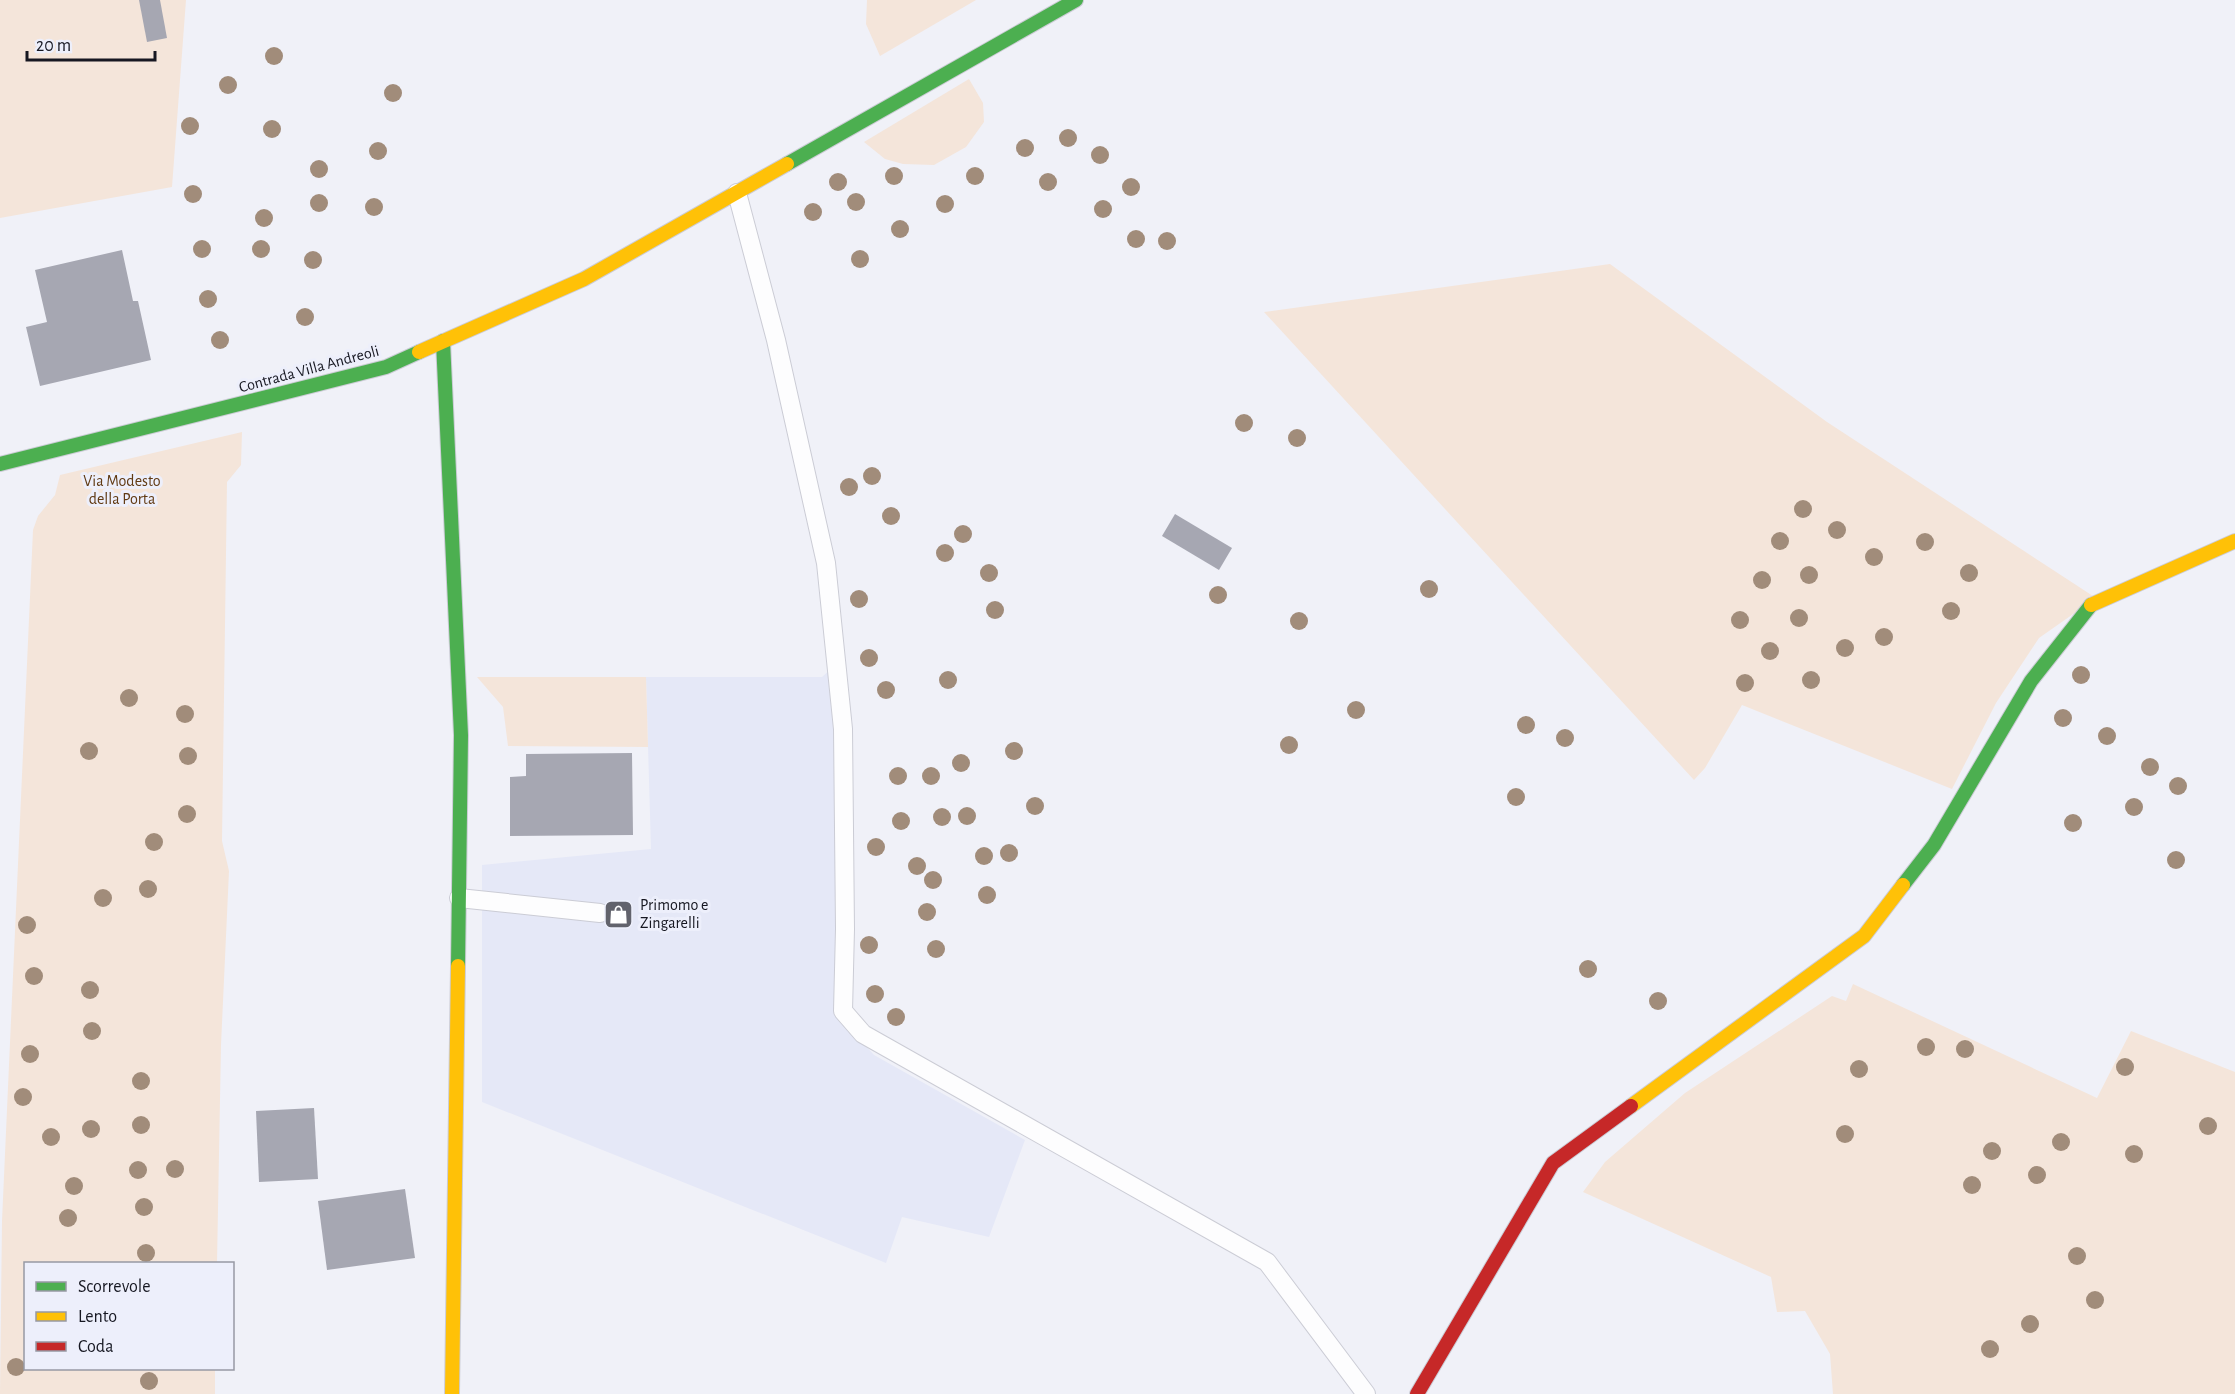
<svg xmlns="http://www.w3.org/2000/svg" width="2235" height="1394" font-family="'Alegreya Sans',sans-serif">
	<rect width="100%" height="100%" fill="#f0f1f8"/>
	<polygon fill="#e5e8f7" points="833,667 838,765 835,993 844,1022 874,1055 1025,1140 989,1237 902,1217 886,1263 482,1102 482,865 651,849 646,677 822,677"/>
	<g fill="#f4e5da">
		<polygon points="0,0 186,0 172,187 0,218"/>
		<polygon points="867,0 976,0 880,56 866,24"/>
		<polygon points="969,79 983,103 984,122 966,147 934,165 903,164 885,159 864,142"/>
		<polygon points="1610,264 1827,422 2096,598 2039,638 1996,703 1952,789 1742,705 1705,768 1694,780 1264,312"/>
		<polygon points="242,432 241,465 227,482 222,841 229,871 221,1045 217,1263 26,1264 26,1368 215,1369 215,1394 0,1394 2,1221 33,530 38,516 55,495 60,475"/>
		<polygon points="477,677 646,677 648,747 508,746 503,707"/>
		<polygon points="1853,984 2097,1098 2131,1031 2235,1072 2235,1394 1833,1394 1830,1354 1805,1311 1777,1312 1771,1277 1583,1192 1605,1162 1685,1093 1832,996 1846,1001"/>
	</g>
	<g fill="#a6a7b2">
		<polygon points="139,0 160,0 167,38 147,42"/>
		<polygon points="122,250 133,301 138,301 151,360 40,386 26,327 47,322 35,270"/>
		<polygon points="1175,514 1232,548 1219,570 1162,536"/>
		<polygon points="632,753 633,835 510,836 510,777 526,776 526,754"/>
		<polygon points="314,1108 318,1179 259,1182 256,1111"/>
		<polygon points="405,1189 415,1258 327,1270 318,1201"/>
	</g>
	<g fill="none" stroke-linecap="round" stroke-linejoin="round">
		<defs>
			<g id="lane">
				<polyline points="737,193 776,340 826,563 843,729 845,929 843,1011 863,1034 1267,1262 1366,1394"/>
				<polyline points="459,898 600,913"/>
			</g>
			<g id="fast">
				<polyline points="787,164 1076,0"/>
				<polyline points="443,341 461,735 458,966"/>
				<polyline points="0,464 386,367 419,352"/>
				<polyline points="1903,885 1934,845 2031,681 2091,605"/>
			</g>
			<g id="slow">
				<polyline points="419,352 584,279 787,164"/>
				<polyline points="2091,605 2235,541"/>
				<polyline points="1631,1106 1864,936 1903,885"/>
				<polyline points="452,1394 458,966"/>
			</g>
			<polyline id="jam" points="1417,1394 1553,1163 1631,1106"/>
		</defs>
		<use href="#lane" stroke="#cbccd5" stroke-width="20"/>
		<use href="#fast" stroke="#cbccd5" stroke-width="16"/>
		<use href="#slow" stroke="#cbccd5" stroke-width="16"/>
		<use href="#jam" stroke="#cbccd5" stroke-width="16"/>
		<use href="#lane" stroke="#fdfdfe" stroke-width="18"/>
		<use href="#fast" stroke="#4caf50" stroke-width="14"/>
		<use href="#slow" stroke="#ffc107" stroke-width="14"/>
		<use href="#jam" stroke="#c62828" stroke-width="14"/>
	</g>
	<g fill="#a18c7a">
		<circle cx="274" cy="56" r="9"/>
		<circle cx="228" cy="85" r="9"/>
		<circle cx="393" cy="93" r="9"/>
		<circle cx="190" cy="126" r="9"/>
		<circle cx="272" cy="129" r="9"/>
		<circle cx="1068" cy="138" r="9"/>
		<circle cx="1025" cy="148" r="9"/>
		<circle cx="378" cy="151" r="9"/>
		<circle cx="1100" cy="155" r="9"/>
		<circle cx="319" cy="169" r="9"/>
		<circle cx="894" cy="176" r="9"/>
		<circle cx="975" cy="176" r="9"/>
		<circle cx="838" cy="182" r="9"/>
		<circle cx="1048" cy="182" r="9"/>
		<circle cx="1131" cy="187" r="9"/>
		<circle cx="193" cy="194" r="9"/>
		<circle cx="856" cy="202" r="9"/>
		<circle cx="319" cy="203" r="9"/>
		<circle cx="945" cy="204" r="9"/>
		<circle cx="374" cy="207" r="9"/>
		<circle cx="1103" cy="209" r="9"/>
		<circle cx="813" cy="212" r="9"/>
		<circle cx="264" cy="218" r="9"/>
		<circle cx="900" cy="229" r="9"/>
		<circle cx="1136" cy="239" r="9"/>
		<circle cx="1167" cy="241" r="9"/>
		<circle cx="202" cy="249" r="9"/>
		<circle cx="261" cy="249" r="9"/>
		<circle cx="860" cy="259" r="9"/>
		<circle cx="313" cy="260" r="9"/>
		<circle cx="208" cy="299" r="9"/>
		<circle cx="305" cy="317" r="9"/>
		<circle cx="220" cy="340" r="9"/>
		<circle cx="1244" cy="423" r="9"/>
		<circle cx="1297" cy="438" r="9"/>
		<circle cx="872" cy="476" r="9"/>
		<circle cx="849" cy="487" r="9"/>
		<circle cx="1803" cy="509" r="9"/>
		<circle cx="891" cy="516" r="9"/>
		<circle cx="1837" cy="530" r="9"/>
		<circle cx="963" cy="534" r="9"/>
		<circle cx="1780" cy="541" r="9"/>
		<circle cx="1925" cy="542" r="9"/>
		<circle cx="945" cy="553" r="9"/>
		<circle cx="1874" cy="557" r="9"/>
		<circle cx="989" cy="573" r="9"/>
		<circle cx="1969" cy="573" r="9"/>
		<circle cx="1809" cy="575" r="9"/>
		<circle cx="1762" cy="580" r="9"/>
		<circle cx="1429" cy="589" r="9"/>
		<circle cx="1218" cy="595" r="9"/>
		<circle cx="859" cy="599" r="9"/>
		<circle cx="995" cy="610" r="9"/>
		<circle cx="1951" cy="611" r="9"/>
		<circle cx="1799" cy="618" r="9"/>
		<circle cx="1740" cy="620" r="9"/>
		<circle cx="1299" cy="621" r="9"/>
		<circle cx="1884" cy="637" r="9"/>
		<circle cx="1845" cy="648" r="9"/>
		<circle cx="1770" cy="651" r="9"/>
		<circle cx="869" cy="658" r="9"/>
		<circle cx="2081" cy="675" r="9"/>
		<circle cx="948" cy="680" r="9"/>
		<circle cx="1811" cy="680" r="9"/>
		<circle cx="1745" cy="683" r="9"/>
		<circle cx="886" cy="690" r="9"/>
		<circle cx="129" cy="698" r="9"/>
		<circle cx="1356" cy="710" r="9"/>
		<circle cx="185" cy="714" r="9"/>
		<circle cx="2063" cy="718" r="9"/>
		<circle cx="1526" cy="725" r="9"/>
		<circle cx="2107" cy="736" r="9"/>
		<circle cx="1565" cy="738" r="9"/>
		<circle cx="1289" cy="745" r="9"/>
		<circle cx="89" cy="751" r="9"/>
		<circle cx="1014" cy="751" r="9"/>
		<circle cx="188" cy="756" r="9"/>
		<circle cx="961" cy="763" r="9"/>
		<circle cx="2150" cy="767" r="9"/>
		<circle cx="898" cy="776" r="9"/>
		<circle cx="931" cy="776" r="9"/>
		<circle cx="2178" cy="786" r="9"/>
		<circle cx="1516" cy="797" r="9"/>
		<circle cx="1035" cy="806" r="9"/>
		<circle cx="2134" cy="807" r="9"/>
		<circle cx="187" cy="814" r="9"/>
		<circle cx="967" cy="816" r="9"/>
		<circle cx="942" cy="817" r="9"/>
		<circle cx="901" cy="821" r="9"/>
		<circle cx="2073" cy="823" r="9"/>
		<circle cx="154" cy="842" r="9"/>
		<circle cx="876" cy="847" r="9"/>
		<circle cx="1009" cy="853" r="9"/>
		<circle cx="984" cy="856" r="9"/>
		<circle cx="2176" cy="860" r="9"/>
		<circle cx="917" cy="866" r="9"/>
		<circle cx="933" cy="880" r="9"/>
		<circle cx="148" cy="889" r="9"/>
		<circle cx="987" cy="895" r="9"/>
		<circle cx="103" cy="898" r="9"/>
		<circle cx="927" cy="912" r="9"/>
		<circle cx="27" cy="925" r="9"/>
		<circle cx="869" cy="945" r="9"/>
		<circle cx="936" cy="949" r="9"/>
		<circle cx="1588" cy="969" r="9"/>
		<circle cx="34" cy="976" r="9"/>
		<circle cx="90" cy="990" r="9"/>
		<circle cx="875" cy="994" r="9"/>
		<circle cx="1658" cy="1001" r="9"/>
		<circle cx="896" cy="1017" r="9"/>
		<circle cx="92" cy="1031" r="9"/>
		<circle cx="1926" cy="1047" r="9"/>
		<circle cx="1965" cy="1049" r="9"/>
		<circle cx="30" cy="1054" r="9"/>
		<circle cx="2125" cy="1067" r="9"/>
		<circle cx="1859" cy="1069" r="9"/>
		<circle cx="141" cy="1081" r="9"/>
		<circle cx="23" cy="1097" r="9"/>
		<circle cx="141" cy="1125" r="9"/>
		<circle cx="2208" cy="1126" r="9"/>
		<circle cx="91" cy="1129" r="9"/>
		<circle cx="1845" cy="1134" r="9"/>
		<circle cx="51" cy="1137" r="9"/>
		<circle cx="2061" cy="1142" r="9"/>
		<circle cx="1992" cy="1151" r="9"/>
		<circle cx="2134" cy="1154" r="9"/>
		<circle cx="175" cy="1169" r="9"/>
		<circle cx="138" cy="1170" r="9"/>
		<circle cx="2037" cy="1175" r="9"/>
		<circle cx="1972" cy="1185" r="9"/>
		<circle cx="74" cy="1186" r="9"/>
		<circle cx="144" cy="1207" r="9"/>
		<circle cx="68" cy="1218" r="9"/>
		<circle cx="146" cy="1253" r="9"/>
		<circle cx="2077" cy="1256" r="9"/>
		<circle cx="2095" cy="1300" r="9"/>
		<circle cx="2030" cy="1324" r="9"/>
		<circle cx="1990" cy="1349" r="9"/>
		<circle cx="16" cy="1367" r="9"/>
		<circle cx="149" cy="1381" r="9"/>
	</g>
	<defs>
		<symbol id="shop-square" viewBox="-11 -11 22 22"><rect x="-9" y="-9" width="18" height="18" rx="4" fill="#62636c" stroke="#edeffb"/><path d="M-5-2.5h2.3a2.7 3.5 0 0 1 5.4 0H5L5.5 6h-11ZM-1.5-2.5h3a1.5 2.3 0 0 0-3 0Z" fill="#fff"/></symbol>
	</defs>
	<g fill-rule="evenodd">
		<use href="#shop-square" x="602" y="898" width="33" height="33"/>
	</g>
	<g text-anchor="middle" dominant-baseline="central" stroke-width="6" stroke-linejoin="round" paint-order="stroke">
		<g font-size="16" fill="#161721" stroke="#edeffb">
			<text transform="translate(309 369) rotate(-15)">Contrada Villa Andreoli</text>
		</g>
		<g font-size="16" fill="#613a13" stroke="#edeffb">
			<text x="122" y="481">Via Modesto<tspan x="122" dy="18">della Porta</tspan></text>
		</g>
		<g font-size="16" fill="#161721" stroke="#edeffb" text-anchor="start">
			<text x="640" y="905">Primomo e<tspan x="640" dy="18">Zingarelli</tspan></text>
		</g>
	</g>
	<rect x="24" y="1262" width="210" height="108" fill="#edeffb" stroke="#9799a4" stroke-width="1.5"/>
	<rect x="36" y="1282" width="30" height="9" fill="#4caf50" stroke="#9799a4" stroke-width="1.5"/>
	<text x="78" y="1292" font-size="18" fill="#161721">Scorrevole</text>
	<rect x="36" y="1312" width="30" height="9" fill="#ffc107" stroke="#9799a4" stroke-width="1.5"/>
	<text x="78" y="1322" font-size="18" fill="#161721">Lento</text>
	<rect x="36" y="1342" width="30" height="9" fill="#c62828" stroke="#9799a4" stroke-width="1.5"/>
	<text x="78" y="1352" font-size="18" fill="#161721">Coda</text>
	<path d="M27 51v9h128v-9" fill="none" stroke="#161721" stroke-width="3"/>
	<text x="36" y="51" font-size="18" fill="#161721" stroke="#edeffb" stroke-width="4.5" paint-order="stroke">20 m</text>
</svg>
